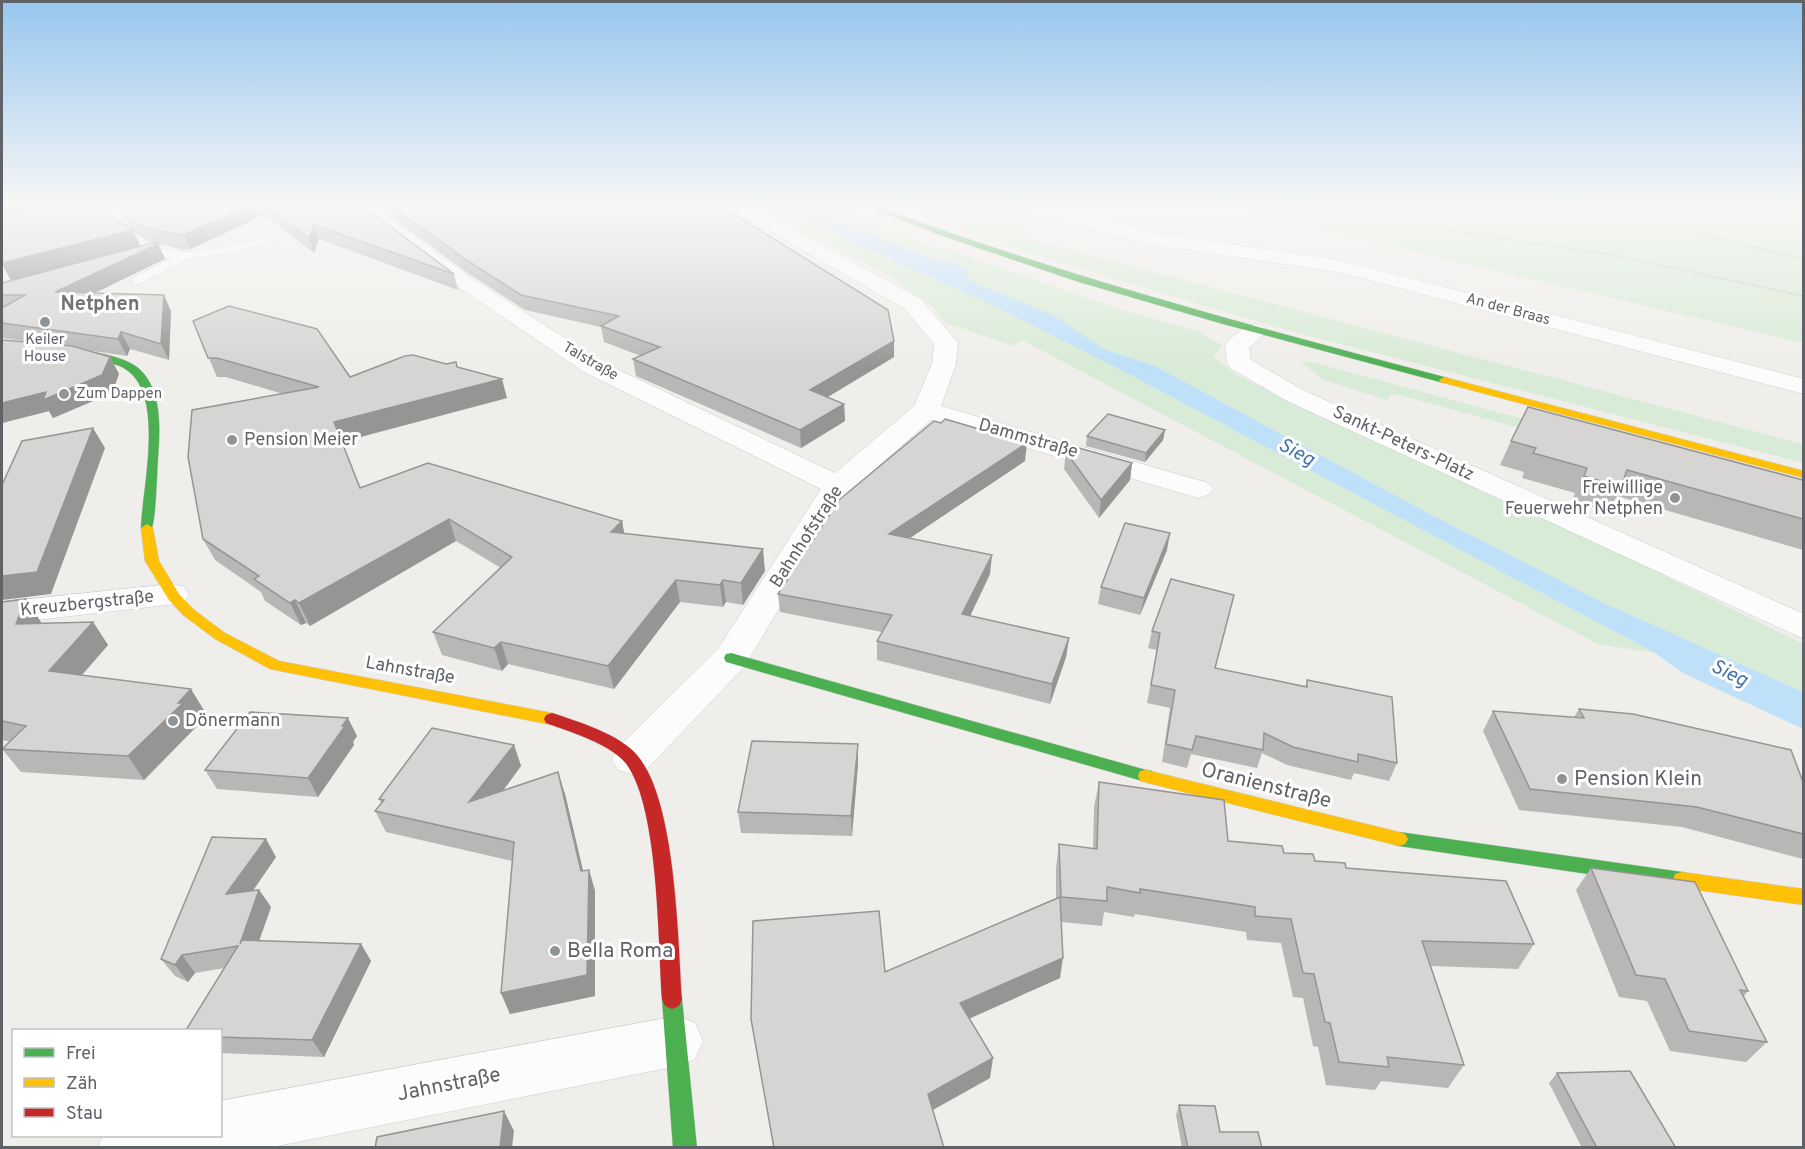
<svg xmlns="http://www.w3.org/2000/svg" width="1805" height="1149" font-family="Overpass,sans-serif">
	<rect width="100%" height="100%" fill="#efeeea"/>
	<g fill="#d8ebd6">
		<polygon points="757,206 773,206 988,303 1115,367 1655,653 1598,644 1022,340 1014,346 944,322 933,307 883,272"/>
		<polygon points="800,206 833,206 874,222 883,230 910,235 929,246 947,249 1116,308 1197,331 1222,345 1213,357 1238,376 1604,546 1803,644 1803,692 1602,602 1428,513 1155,366 1104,349 1055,317 973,282 964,275 968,272 959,264 929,258"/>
		<polygon points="898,206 1014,206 1049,216 1025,228 1029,239 1803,444 1803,463 1279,328 1045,258"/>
		<polygon points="1219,206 1803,206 1803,343"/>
		<polygon points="1301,362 1311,362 1672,459 1699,477 1392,393 1387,400 1324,380"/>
	</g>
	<polygon fill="#bfe0f9" points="773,206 800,206 929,258 959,264 968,271 965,275 973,282 1053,315 1104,349 1155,366 1428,513 1602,602 1803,692 1803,729 1683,673 1655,653 1115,367 988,303"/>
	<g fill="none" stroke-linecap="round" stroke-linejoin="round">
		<defs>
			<path id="lane" d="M 107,209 L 115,209 C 120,216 125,225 131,232 C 172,269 233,245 280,234 L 286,237 L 233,252 L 188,259 L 137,285 L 133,284 L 133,278 L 172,258 C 140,256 123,236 106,211 Z"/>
			<g id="street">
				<polygon points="109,206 149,206 140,211 2,235 2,223"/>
				<polygon points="353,206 373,206 468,276 602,362 835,473 914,406 932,364 934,344 905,309 727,206 749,206 921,299 958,343 956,364 941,406 1208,483 1213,489 1208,495 1198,498 931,420 850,491 744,667 646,770 632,774 618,770 612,759 618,748 718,649 821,489 584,372 454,284"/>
				<polygon points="1026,206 1054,206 1149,232 1339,260 1804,379 1804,394 1338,272 1147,244 1029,210"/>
				<path d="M 1255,324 L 1263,326 L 1267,331 L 1249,348 L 1251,360 L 1305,391 L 1804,614 L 1804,639 L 1287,401 L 1230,368 L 1227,363 L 1225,346 C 1232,336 1243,327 1255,324 Z"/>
				<polygon points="172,584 184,587 189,595 184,603 2,624 2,602"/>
				<polygon points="677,1016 695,1023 703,1041 695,1059 677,1066 267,1148 98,1148 103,1136 220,1136 220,1101"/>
			</g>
			<g id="fast">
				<path d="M 866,206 L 876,206 C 1063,276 1255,327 1448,378 L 1449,380 L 1444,383 L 1440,382 L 1223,324 L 1079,282 L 937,234 Z"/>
				<path d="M 2,344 C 36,347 111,347 137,367 C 163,388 160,429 158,458 C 157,472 156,521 151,531 L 147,532 L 141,528 C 142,486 169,383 117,365 C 81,352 39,353 2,350 Z"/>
				<polygon points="731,653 1146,770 1152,771 1154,776 1152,781 1146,782 726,662 724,658 726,654"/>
				<polygon points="1399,832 1682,872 1689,874 1691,880 1689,886 1682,888 1399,846 1393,844 1390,839 1393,834"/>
				<polygon points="672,989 679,992 682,999 697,1148 673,1148 662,999 665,992"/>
			</g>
			<g id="slow">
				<polygon points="1444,377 1804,471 1804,478 1440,382 1439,380"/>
				<polygon points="147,524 153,528 159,561 179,594 193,609 225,633 279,661 552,713 558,715 560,719 558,723 552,725 270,669 215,639 183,615 169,600 145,561 141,528"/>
				<polygon points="1146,770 1399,832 1405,834 1408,839 1405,844 1399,846 1140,781 1138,776 1140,771"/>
				<polygon points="1682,872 1804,889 1804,905 1682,888 1675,886 1673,880 1675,874"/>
			</g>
			<path id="jam" d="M 552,713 C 577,721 621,735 637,755 C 676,800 678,939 682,999 L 679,1006 L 672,1009 L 665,1006 L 662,999 C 658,942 659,810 627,765 C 612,744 570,732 546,723 L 544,719 L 546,715 Z"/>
		</defs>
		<use href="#lane" stroke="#cbcccc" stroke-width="1"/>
		<use href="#street" stroke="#cbcccc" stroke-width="1"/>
		<use href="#fast" stroke="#cacacb" stroke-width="1"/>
		<use href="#slow" stroke="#cacacb" stroke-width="1"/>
		<use href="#jam" stroke="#cacacb" stroke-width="1"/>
		<g stroke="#cacfcc" stroke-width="2" stroke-dasharray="4 1.5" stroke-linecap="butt">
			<polyline points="1290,206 1607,254 1804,296"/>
			<polyline points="1565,206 1677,228 1804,260"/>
		</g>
		<use href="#lane" fill="#fdfcfc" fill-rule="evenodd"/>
		<use href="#street" fill="#fdfcfc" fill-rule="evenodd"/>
		<use href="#fast" fill="#4caf50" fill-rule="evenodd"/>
		<use href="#slow" fill="#ffc107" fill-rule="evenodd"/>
		<use href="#jam" fill="#c62828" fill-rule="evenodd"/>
	</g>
	<g fill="#b8b7b5">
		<polygon points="2,206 111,216 132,229 123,216 118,206 363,206 454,274 458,290 319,239 314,253 264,215 190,249 184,250 148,241 133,231 140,247 158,244 165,259 94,293 171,311 169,360 130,349 127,356 86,350 110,357 119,374 112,393 53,418 49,411 2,423 2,340 35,343 2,338 2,283 11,281 2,264"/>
		<polygon points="376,206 716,206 894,357 828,397 844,404 845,421 801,448 636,376 633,359 641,356 604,342 601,327 525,310 469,274"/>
		<polygon points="193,321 350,377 458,367 507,398 342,442 360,488 622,521 624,534 765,571 743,605 726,602 723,607 680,602 614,689 508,664 502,671 442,655 433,632 501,568 456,541 310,626 306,623 301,625 265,601 261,592 215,560 203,539 283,394 226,377 217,377"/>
		<polygon points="1165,430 1163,440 1145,462 1086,446 1087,436"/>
		<polygon points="1511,441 1803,480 1803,550 1617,496 1608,512 1572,501 1575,493 1522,478 1524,472 1500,465"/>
		<polygon points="1066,452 1132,463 1130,480 1099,518 1064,469"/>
		<polygon points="1025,461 910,538 990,574 970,616 1069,638 1066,657 1050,704 877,660 877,641 882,632 780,612 778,594"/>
		<polygon points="1167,550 1140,615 1098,604 1101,587"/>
		<polygon points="1171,579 1215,668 1305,687 1307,680 1397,763 1389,781 1354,773 1351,780 1287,765 1262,753 1257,768 1191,754 1187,768 1162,762 1170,708 1147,703 1157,650 1148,648 1152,631"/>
		<polygon points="2,602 41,622 41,623 93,622 108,645 82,675 205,712 195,723 197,726 144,780 21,772 2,749 10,742 2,740"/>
		<polygon points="1579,709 1803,782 1803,859 1682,827 1519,810 1483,731 1493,711 1574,717"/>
		<polygon points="357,736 353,742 354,745 318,797 217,789 205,770"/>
		<polygon points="858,744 858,764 852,836 741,833 738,812"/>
		<polygon points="514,745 521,766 503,791 565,794 583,871 589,870 595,891 595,996 510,1014 501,993 512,861 386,832 375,811 381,803 379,799"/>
		<polygon points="1099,782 1228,841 1346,868 1534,944 1518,969 1430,966 1464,1065 1448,1088 1381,1081 1375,1090 1326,1085 1318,1047 1313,1046 1303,998 1293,997 1281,943 1247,940 1246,932 1135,914 1134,917 1104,912 1102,926 1061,922 1060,978 969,1019 990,1078 933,1110 885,972 1056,898 1056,868 1059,844 1093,849 1094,807"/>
		<polygon points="276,857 253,891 259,890 271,907 259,941 361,944 371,961 324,1057 220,1053 220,1030 225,968 195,973 188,982 175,976 161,959"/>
		<polygon points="1591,868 1748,991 1744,996 1767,1042 1746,1062 1670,1051 1647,1001 1619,997 1576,890"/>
		<polygon points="1557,1073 1676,1148 1582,1148 1549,1083"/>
		<polygon points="1179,1105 1220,1132 1262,1148 1182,1148 1176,1115"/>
	</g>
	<g fill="#969594">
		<polygon points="2,206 97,206 2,222"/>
		<polygon points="250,206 261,206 264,215 190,249 184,235"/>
		<polygon points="314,225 319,239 314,253 309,238"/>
		<polygon points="133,230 143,251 14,286 2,263"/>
		<polygon points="158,244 165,259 64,308 55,292"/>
		<polygon points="164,295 171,311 169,360 161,344"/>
		<polygon points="121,332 130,349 127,356 118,339"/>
		<polygon points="894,341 894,357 811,407 810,390"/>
		<polygon points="110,357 119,374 112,393 53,418 49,411 2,423 2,403"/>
		<polygon points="502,379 507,398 341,442 334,422"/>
		<polygon points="844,404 845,421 801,448 800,430"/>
		<polygon points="93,428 105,448 51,594 2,600 2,576"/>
		<polygon points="1165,430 1163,440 1145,462 1146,453"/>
		<polygon points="1027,443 1025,461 889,552 889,534"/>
		<polygon points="1132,463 1130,480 1099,518 1101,500"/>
		<polygon points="449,519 456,541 310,626 299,603"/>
		<polygon points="622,521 626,543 611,532"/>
		<polygon points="1170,533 1167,550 1140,615 1144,598"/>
		<polygon points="763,549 765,571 743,605 741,583"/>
		<polygon points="992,555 990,574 962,633 962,614"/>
		<polygon points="676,580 680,602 614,689 608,666"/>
		<polygon points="723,580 726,602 723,607 720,585"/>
		<polygon points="26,599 41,622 32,647 16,624"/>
		<polygon points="295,600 306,623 301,625 290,603"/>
		<polygon points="93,622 108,645 65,694 49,671"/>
		<polygon points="1069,638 1066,657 1050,704 1052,684"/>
		<polygon points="501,642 508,664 502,671 494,648"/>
		<polygon points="191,689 205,712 195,723 197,726 144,780 128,756"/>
		<polygon points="348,718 357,736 353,742 354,745 318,797 308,778"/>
		<polygon points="858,744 858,764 852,836 851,816"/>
		<polygon points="514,745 521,766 478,824 469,802"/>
		<polygon points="558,772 565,794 588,892 581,871"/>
		<polygon points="266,839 276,857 238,912 226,894"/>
		<polygon points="589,870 595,891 595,996 510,1014 501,993"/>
		<polygon points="259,890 271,907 252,961 240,944"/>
		<polygon points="361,944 371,961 324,1057 312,1040"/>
		<polygon points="182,955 195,973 188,982 175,965"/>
		<polygon points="1063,958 1060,978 959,1023 960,1003"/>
		<polygon points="993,1058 990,1078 927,1113 928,1094"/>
		<polygon points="504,1111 514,1131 512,1148 500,1148"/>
	</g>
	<g fill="#d6d5d3" stroke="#969594" stroke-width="1.5">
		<polygon points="55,206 104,206 111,216 133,230 2,263 2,215"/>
		<polygon points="118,206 250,206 184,235 178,235 142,227 126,216"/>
		<polygon points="265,206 363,206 454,274 314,225 309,238"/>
		<polygon points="391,206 716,206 737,216 888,310 894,341 810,390 844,404 800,430 633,359 660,347 601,326 619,316 521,295 465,259"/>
		<polygon points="152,243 158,244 55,292 164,295 161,344 121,332 118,339 2,323 2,308 25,295 2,295 2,283"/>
		<polygon points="229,306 317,329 350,377 405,356 413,355 446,364 456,362 457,367 502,379 334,422 360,488 428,463 622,521 611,532 763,549 741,583 723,580 720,585 676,580 608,666 501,642 494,648 433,632 512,557 449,519 299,603 295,600 290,603 254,579 259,576 203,539 188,457 192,410 319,387 217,358 208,358 193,321"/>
		<polygon points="2,340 72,346 110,357 102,375 43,400 46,392 2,403"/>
		<polygon points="1528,407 1803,480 1803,519 1627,470 1621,487 1584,476 1587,468 1533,453 1536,448 1511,441"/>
		<polygon points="1108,414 1165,430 1146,453 1087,436"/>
		<polygon points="945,419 1027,443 889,534 992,555 962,614 1069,638 1052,684 877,641 892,615 778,594 839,500 934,421 941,423"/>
		<polygon points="93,428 37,572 2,576 2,485 22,441"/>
		<polygon points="1072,446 1132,463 1101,500 1066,452"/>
		<polygon points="1125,523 1170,533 1144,598 1101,587"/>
		<polygon points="1171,579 1234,595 1215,668 1307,687 1307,680 1392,697 1397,763 1358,754 1358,762 1293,747 1264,733 1263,750 1196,736 1192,750 1166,744 1175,690 1151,685 1160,633 1152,631"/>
		<polygon points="26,599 16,624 93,622 49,671 191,689 178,703 183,703 128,756 2,749 26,726 2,721 2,602"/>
		<polygon points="1579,709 1633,714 1791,750 1803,782 1803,834 1697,807 1530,789 1493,711 1584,718"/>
		<polygon points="250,712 348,718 342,726 345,726 308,778 205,770"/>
		<polygon points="432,728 514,745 469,802 558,772 581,871 589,870 587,975 501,993 514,842 375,811 384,800 379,799"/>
		<polygon points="752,741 858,744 851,816 738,812"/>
		<polygon points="1099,782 1224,800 1228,841 1282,846 1284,853 1313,854 1315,861 1345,863 1346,868 1506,881 1534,944 1422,941 1464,1065 1387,1057 1389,1067 1339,1062 1330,1023 1325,1022 1314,974 1303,973 1291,919 1255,916 1255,907 1140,889 1140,893 1107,887 1107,901 1061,897 1059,844 1097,849"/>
		<polygon points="212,837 266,839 226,894 259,890 240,944 242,940 361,944 312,1040 220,1037 220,1030 186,1030 238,946 182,955 175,965 161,959"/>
		<polygon points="1591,868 1695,882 1748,991 1740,990 1767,1042 1689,1031 1665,979 1636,975"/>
		<polygon points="1060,897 1063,958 960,1003 993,1058 928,1094 944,1148 774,1148 751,1019 753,921 879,911 885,972"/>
		<polygon points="1630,1071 1676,1148 1597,1148 1557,1073"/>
		<polygon points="1179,1105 1215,1106 1220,1132 1258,1132 1262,1148 1188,1148"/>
		<polygon points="504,1111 500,1148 375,1148 377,1137"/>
	</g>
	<linearGradient id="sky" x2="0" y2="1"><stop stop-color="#97c6ef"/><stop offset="0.56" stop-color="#f8f7f6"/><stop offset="1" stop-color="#f8f7f6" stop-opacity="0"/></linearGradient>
	<rect width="1805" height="367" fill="url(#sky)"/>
	<g fill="#919496" stroke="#fff" stroke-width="2">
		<circle cx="45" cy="322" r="6"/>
		<circle cx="64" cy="394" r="6"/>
		<circle cx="232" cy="440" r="6"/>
		<circle cx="1675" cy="498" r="6"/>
		<circle cx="173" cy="721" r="6"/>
		<circle cx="1562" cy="779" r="6"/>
		<circle cx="555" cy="951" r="6"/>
	</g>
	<g text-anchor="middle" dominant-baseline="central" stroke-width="6" stroke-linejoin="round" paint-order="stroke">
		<g font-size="15" fill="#5f6368" stroke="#fff">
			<text transform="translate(1508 310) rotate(15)">An der Braas</text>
			<text transform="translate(590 362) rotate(30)">Talstraße</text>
		</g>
		<g font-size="15" fill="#5f6368" stroke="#fff">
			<text x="45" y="340">Keiler<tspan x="45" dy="17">House</tspan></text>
			<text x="76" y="394" text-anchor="start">Zum Dappen</text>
		</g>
		<g font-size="18" fill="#5f6368" stroke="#fff">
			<text transform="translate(1028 439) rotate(16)">Dammstraße</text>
			<text transform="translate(1403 444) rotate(25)">Sankt-Peters-Platz</text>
			<text transform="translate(807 537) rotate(-57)">Bahnhofstraße</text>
			<text transform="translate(87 604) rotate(-6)">Kreuzbergstraße</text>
			<text transform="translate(410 671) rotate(10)">Lahnstraße</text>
		</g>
		<g font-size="18" fill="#5f6368" stroke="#fff" text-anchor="start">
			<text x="244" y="440">Pension Meier</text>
			<text x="1663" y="488" text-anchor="end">Freiwillige<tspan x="1663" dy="21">Feuerwehr Netphen</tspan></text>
			<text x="185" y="721">Dönermann</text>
		</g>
		<g font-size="20" font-weight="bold" fill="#70757a" stroke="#fff">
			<text x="100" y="305">Netphen</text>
		</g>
		<g font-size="20" font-style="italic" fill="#4174aa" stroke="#fff">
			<text transform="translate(1296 453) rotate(28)">Sieg</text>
			<text transform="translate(1729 674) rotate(26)">Sieg</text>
		</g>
		<g font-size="21" fill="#5f6368" stroke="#fff" text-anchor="start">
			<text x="1574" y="779">Pension Klein</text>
			<text x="567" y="951">Bella Roma</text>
		</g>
		<g font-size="21" fill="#5f6368" stroke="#fff">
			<text transform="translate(1266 786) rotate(14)">Oranienstraße</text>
			<text transform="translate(449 1085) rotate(-11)">Jahnstraße</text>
		</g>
	</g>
	<rect width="1805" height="1149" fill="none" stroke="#5f6368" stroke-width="6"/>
	<rect x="12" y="1029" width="210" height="108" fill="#ffffff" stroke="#bfc1c3" stroke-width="1.5"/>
	<rect x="24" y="1048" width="30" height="9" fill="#4caf50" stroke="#bfc1c3" stroke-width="1.5"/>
	<text x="66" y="1059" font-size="18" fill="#5f6368">Frei</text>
	<rect x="24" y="1078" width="30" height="9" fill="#ffc107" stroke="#bfc1c3" stroke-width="1.5"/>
	<text x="66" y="1089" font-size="18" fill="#5f6368">Zäh</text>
	<rect x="24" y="1108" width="30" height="9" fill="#c62828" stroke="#bfc1c3" stroke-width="1.5"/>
	<text x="66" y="1119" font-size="18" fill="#5f6368">Stau</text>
</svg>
